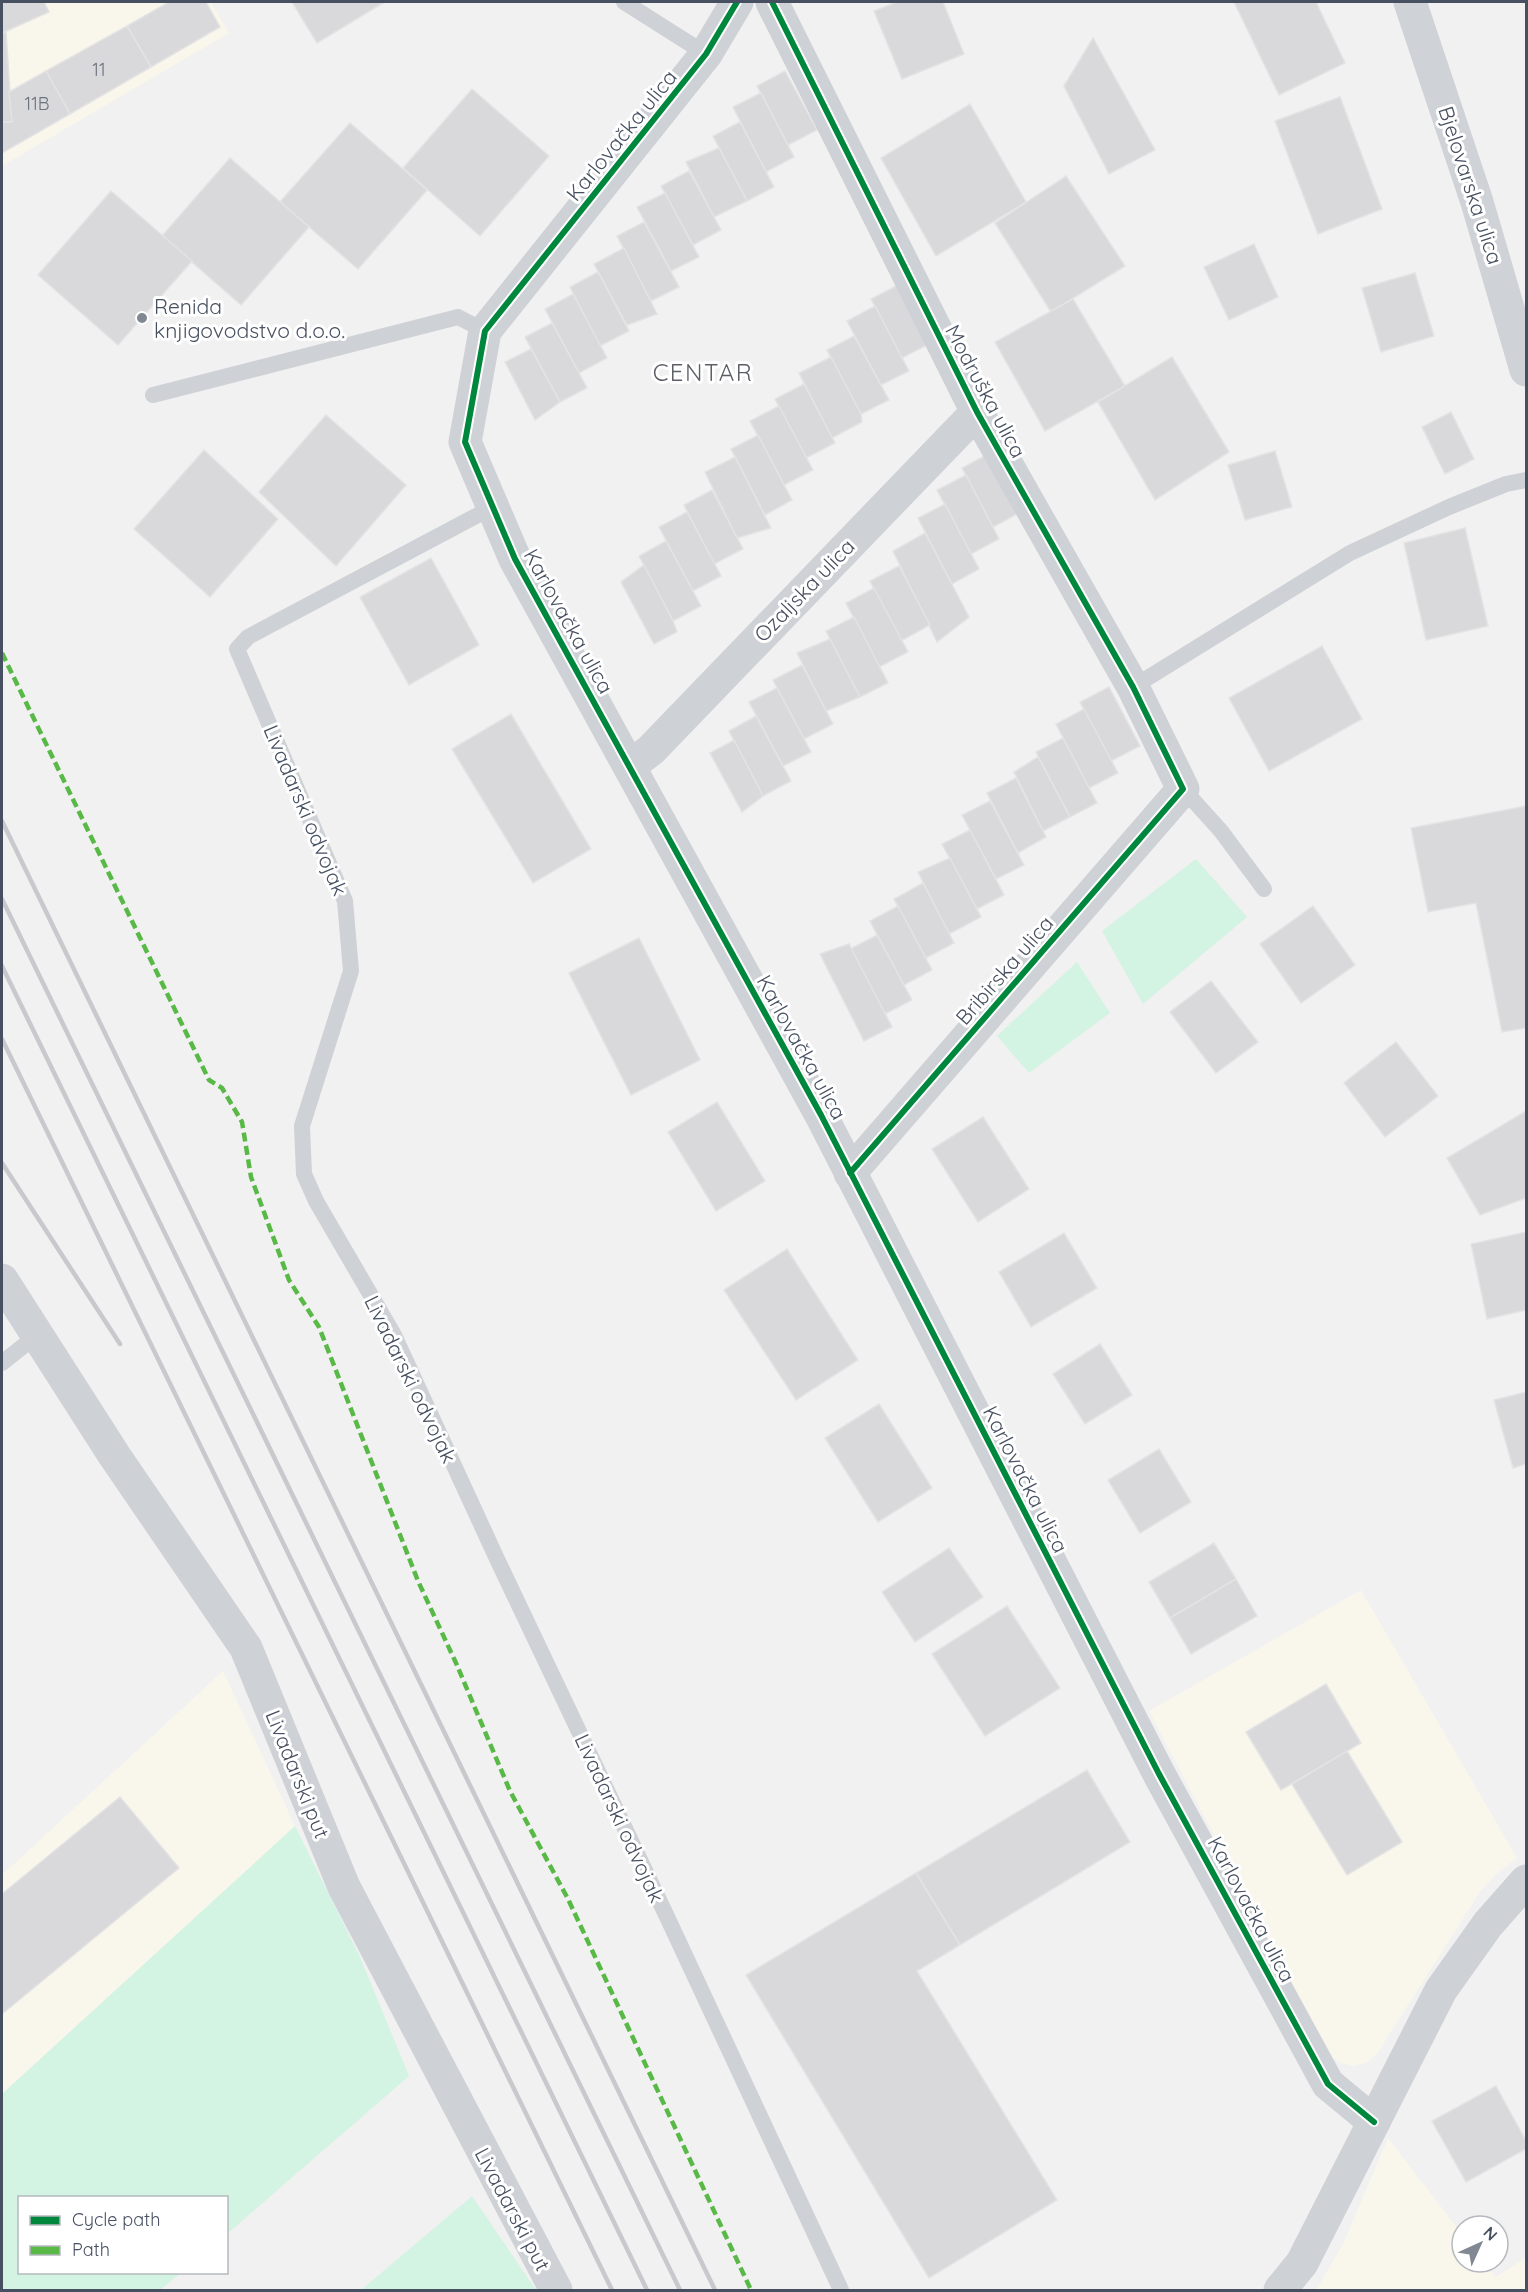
<svg xmlns="http://www.w3.org/2000/svg" width="1528" height="2292" font-family="Quicksand,sans-serif">
	<rect width="100%" height="100%" fill="#f2f1f1"/>
	<g fill="#f9f6ec">
		<polygon points="2,2 211,2 229,33 2,166"/>
		<polygon points="1361,1590 1517,1858 1495,1875 1480,1892 1377,2054 1366,2063 1353,2066 1341,2063 1330,2057 1149,1711"/>
		<polygon points="223,1671 295,1826 2,2094 2,1875"/>
		<polygon points="1388,2138 1462,2234 1462,2262 1484,2262 1496,2277 1526,2257 1526,2290 1316,2290 1343,2244"/>
	</g>
	<g fill="#d3f3e3">
		<polygon points="1196,859 1247,917 1143,1004 1102,931"/>
		<polygon points="1077,962 1110,1013 1029,1073 997,1036"/>
		<polygon points="295,1826 360,1957 409,2076 227,2234 226,2198 20,2198 20,2272 181,2273 160,2290 2,2290 2,2094"/>
		<polygon points="472,2196 536,2290 361,2290"/>
	</g>
	<g fill="#d9d9db" stroke="#e3e3e4" stroke-width="1.5">
		<polygon points="2,2 44,2 49,12 2,33"/>
		<polygon points="169,2 206,2 220,27 151,67 127,26"/>
		<polygon points="292,2 382,2 383,3 317,43"/>
		<polygon points="897,2 943,2 964,54 902,79 874,11"/>
		<polygon points="1234,2 1316,2 1345,63 1279,95"/>
		<polygon points="127,26 151,67 70,114 46,71"/>
		<polygon points="6,32 12,122 2,122 2,33"/>
		<polygon points="1093,38 1155,150 1109,174 1064,86"/>
		<polygon points="46,71 70,114 2,153 2,122 12,122 9,92"/>
		<polygon points="785,71 817,130 788,145 757,86"/>
		<polygon points="472,89 549,156 480,236 403,168"/>
		<polygon points="761,93 794,157 766,172 733,107"/>
		<polygon points="1340,97 1382,209 1318,234 1275,121"/>
		<polygon points="970,104 1026,202 936,256 881,158"/>
		<polygon points="740,122 774,187 747,201 713,136"/>
		<polygon points="350,123 427,190 358,269 280,202"/>
		<polygon points="719,148 747,201 714,217 686,162"/>
		<polygon points="230,158 309,227 241,305 162,236"/>
		<polygon points="689,171 721,230 693,245 661,186"/>
		<polygon points="1066,176 1125,266 1051,312 995,223"/>
		<polygon points="111,191 192,261 118,345 38,275"/>
		<polygon points="665,193 699,257 671,271 637,207"/>
		<polygon points="644,222 679,287 651,301 617,236"/>
		<polygon points="1254,244 1278,297 1229,320 1204,267"/>
		<polygon points="624,248 657,314 627,325 594,264"/>
		<polygon points="598,272 629,331 600,346 570,287"/>
		<polygon points="1415,273 1434,336 1381,352 1362,288"/>
		<polygon points="900,284 931,343 902,358 871,299"/>
		<polygon points="573,294 607,358 579,373 545,309"/>
		<polygon points="1073,299 1125,386 1045,431 995,342"/>
		<polygon points="875,306 909,371 881,385 847,321"/>
		<polygon points="552,323 587,388 560,402 525,337"/>
		<polygon points="854,336 889,400 861,414 827,350"/>
		<polygon points="531,349 560,402 535,420 505,362"/>
		<polygon points="831,357 861,414 862,422 832,438 799,373"/>
		<polygon points="1172,357 1229,452 1155,500 1098,402"/>
		<polygon points="804,384 835,443 806,458 775,399"/>
		<polygon points="779,406 813,470 784,485 750,421"/>
		<polygon points="1451,412 1474,459 1445,474 1422,427"/>
		<polygon points="326,415 406,485 336,566 259,492"/>
		<polygon points="758,435 792,500 765,515 731,449"/>
		<polygon points="204,450 278,519 210,597 134,529"/>
		<polygon points="1275,451 1292,507 1245,520 1228,465"/>
		<polygon points="990,453 1021,512 993,527 962,468"/>
		<polygon points="735,457 771,528 737,538 705,472"/>
		<polygon points="966,475 999,539 971,554 937,490"/>
		<polygon points="712,490 743,549 714,564 684,505"/>
		<polygon points="945,504 979,569 952,584 918,518"/>
		<polygon points="687,512 721,576 693,591 659,527"/>
		<polygon points="1465,528 1488,626 1426,640 1404,543"/>
		<polygon points="925,533 969,617 937,642 893,551"/>
		<polygon points="666,541 701,606 673,621 639,556"/>
		<polygon points="431,558 479,645 409,685 360,597"/>
		<polygon points="644,565 673,621 677,632 654,644 621,582"/>
		<polygon points="899,566 930,625 901,641 870,581"/>
		<polygon points="874,588 908,652 879,667 846,603"/>
		<polygon points="854,617 888,683 860,697 826,631"/>
		<polygon points="830,639 860,697 826,711 797,653"/>
		<polygon points="1322,646 1362,719 1269,771 1229,698"/>
		<polygon points="802,665 833,724 804,739 773,680"/>
		<polygon points="1109,687 1140,746 1111,761 1080,702"/>
		<polygon points="777,688 811,752 783,766 749,702"/>
		<polygon points="1084,709 1118,773 1089,788 1056,724"/>
		<polygon points="511,714 591,849 533,883 452,749"/>
		<polygon points="756,716 791,781 763,796 729,731"/>
		<polygon points="1063,738 1097,803 1070,817 1036,752"/>
		<polygon points="734,740 763,796 742,812 710,753"/>
		<polygon points="1038,757 1070,817 1043,831 1014,772"/>
		<polygon points="1016,778 1046,837 1018,853 987,793"/>
		<polygon points="990,801 1024,865 996,879 962,815"/>
		<polygon points="1526,806 1526,1028 1502,1032 1476,903 1428,912 1411,828"/>
		<polygon points="970,830 1004,895 977,909 942,844"/>
		<polygon points="950,858 981,917 949,934 918,872"/>
		<polygon points="923,883 954,943 926,958 894,899"/>
		<polygon points="898,906 932,970 904,985 870,921"/>
		<polygon points="1313,906 1355,965 1301,1003 1260,944"/>
		<polygon points="877,935 912,1000 885,1014 850,949"/>
		<polygon points="639,938 700,1060 631,1095 569,973"/>
		<polygon points="849,944 892,1027 864,1041 820,954"/>
		<polygon points="1211,981 1258,1042 1216,1073 1170,1012"/>
		<polygon points="1396,1042 1438,1096 1385,1137 1344,1083"/>
		<polygon points="717,1102 765,1181 716,1211 668,1132"/>
		<polygon points="1526,1111 1526,1198 1480,1215 1447,1158"/>
		<polygon points="983,1117 1029,1189 978,1222 932,1149"/>
		<polygon points="1526,1232 1526,1310 1487,1319 1471,1244"/>
		<polygon points="1064,1233 1097,1288 1031,1327 999,1272"/>
		<polygon points="787,1249 858,1360 796,1400 724,1290"/>
		<polygon points="1100,1344 1132,1395 1085,1424 1053,1374"/>
		<polygon points="1526,1392 1526,1464 1513,1468 1494,1400"/>
		<polygon points="879,1404 932,1488 878,1522 825,1438"/>
		<polygon points="1159,1449 1191,1502 1140,1533 1108,1480"/>
		<polygon points="1214,1543 1236,1579 1170,1618 1149,1582"/>
		<polygon points="949,1548 983,1597 915,1642 882,1592"/>
		<polygon points="1236,1579 1257,1616 1191,1654 1170,1618"/>
		<polygon points="1007,1606 1060,1688 985,1736 932,1654"/>
		<polygon points="1326,1684 1361,1743 1281,1790 1246,1732"/>
		<polygon points="1347,1751 1402,1842 1347,1875 1292,1784"/>
		<polygon points="1087,1770 1130,1842 960,1945 916,1873"/>
		<polygon points="120,1797 179,1868 2,2014 2,1894"/>
		<polygon points="916,1873 960,1945 917,1971 1057,2200 929,2278 746,1975"/>
		<polygon points="1496,2086 1526,2141 1526,2149 1466,2182 1432,2121"/>
	</g>
	<g fill="none" stroke-linecap="round" stroke-linejoin="round">
		<g stroke="#ced1d5" stroke-width="16">
			<polyline points="624,2 706,54"/>
			<polyline points="153,395 458,317 485,331"/>
			<polyline points="493,507 248,637 237,649 345,901 351,971 302,1126 304,1174 316,1201 394,1335 497,1559 669,1921 841,2290"/>
			<polyline points="1133,687 1350,553 1449,507 1506,484 1526,480"/>
			<polyline points="1183,789 1221,831 1264,889"/>
			<polyline points="2,1363 36,1336"/>
		</g>
		<g stroke="#ced1d5" stroke-width="33">
			<polyline points="737,2 706,54 485,331 465,442 515,559 821,1115 1159,1774 1328,2084 1374,2122"/>
			<polyline points="772,2 977,412 1133,687 1183,789 850,1173"/>
			<polyline points="630,766 651,750 977,412"/>
			<polyline points="2,1280 114,1455 246,1648 344,1887 556,2290"/>
		</g>
		<polyline stroke="#ced1d5" stroke-width="33" points="1280,2290 1302,2263 1441,1990 1488,1924 1526,1881"/>
		<polyline stroke="#cfd2d6" stroke-width="33" points="1410,2 1477,202 1526,370"/>
		<g stroke="#c8c9cc" stroke-width="4.5">
			<polyline points="2,821 715,2290"/>
			<polyline points="2,899 680,2290"/>
			<polyline points="2,966 647,2290"/>
			<polyline points="2,1039 612,2290"/>
			<polyline points="2,1163 120,1344"/>
		</g>
		<polyline stroke="#58b947" stroke-width="4.5" stroke-dasharray="9 4.5" stroke-linecap="butt" points="2,653 209,1080 222,1088 242,1122 251,1177 289,1280 319,1327 418,1581 456,1663 510,1791 568,1899 751,2290"/>
		<defs>
			<g id="cycleway">
				<polyline points="737,2 706,54 485,331 465,442 515,559 821,1115 1159,1774 1328,2084 1374,2122"/>
				<polyline points="772,2 977,412 1133,687 1183,789 850,1173"/>
			</g>
		</defs>
		<use href="#cycleway" stroke="#fff" stroke-width="10"/>
		<use href="#cycleway" stroke="#00873e" stroke-width="6"/>
	</g>
	<circle fill="#828893" stroke="#fff" stroke-width="2" cx="142" cy="318" r="6"/>
	<g text-anchor="middle" dominant-baseline="central" stroke-width="6" stroke-linejoin="round" paint-order="stroke">
		<g font-size="18" fill="#6c7480">
			<text x="99" y="69">11</text>
			<text x="37" y="103">11B</text>
		</g>
		<g font-size="21" fill="#465060" stroke="#fff">
			<text transform="translate(621 135) rotate(-51)">Karlovačka ulica</text>
			<text transform="translate(1471 185) rotate(72)">Bjelovarska ulica</text>
			<text transform="translate(986 391) rotate(62)">Modruška ulica</text>
			<text transform="translate(804 590) rotate(-46)">Ozaljska ulica</text>
			<text transform="translate(569 621) rotate(61)">Karlovačka ulica</text>
			<text transform="translate(306 810) rotate(67)">Livadarski odvojak</text>
			<text transform="translate(1004 970) rotate(-49)">Bribirska ulica</text>
			<text transform="translate(802 1047) rotate(61)">Karlovačka ulica</text>
			<text transform="translate(411 1379) rotate(64)">Livadarski odvojak</text>
			<text transform="translate(1026 1479) rotate(63)">Karlovačka ulica</text>
			<text transform="translate(298 1774) rotate(68)">Livadarski put</text>
			<text transform="translate(620 1818) rotate(65)">Livadarski odvojak</text>
			<text transform="translate(1252 1909) rotate(62)">Karlovačka ulica</text>
			<text transform="translate(513 2209) rotate(62)">Livadarski put</text>
		</g>
		<g font-size="21" fill="#465060" stroke="#fff" text-anchor="start">
			<text x="154" y="306">Renida<tspan x="154" dy="24">knjigovodstvo d.o.o.</tspan></text>
		</g>
		<g font-size="24" letter-spacing="1.5" fill="#5c5f66" stroke="#fff">
			<text x="703" y="372">CENTAR</text>
		</g>
	</g>
	<rect width="1528" height="2292" fill="none" stroke="#465060" stroke-width="6"/>
	<rect x="18" y="2196" width="210" height="78" fill="#ffffff" stroke="#b5b9bf" stroke-width="1.5"/>
	<rect x="30" y="2216" width="30" height="9" fill="#00873e" stroke="#b5b9bf" stroke-width="1.5"/>
	<text x="72" y="2226" font-size="18" fill="#465060">Cycle path</text>
	<rect x="30" y="2246" width="30" height="9" fill="#58b947" stroke="#b5b9bf" stroke-width="1.5"/>
	<text x="72" y="2256" font-size="18" fill="#465060">Path</text>
	<g transform="translate(1480 2244) rotate(45)"><circle r="28" fill="#ffffff" stroke="#b5b9bf" stroke-width="1.5"/>
	<path d="M0-4.5L10 22L0 15L-10 22Z" fill="#828893"/>
	<text y="-9" font-size="16" font-weight="bold" text-anchor="middle" fill="#465060">N</text>
	</g>
</svg>
